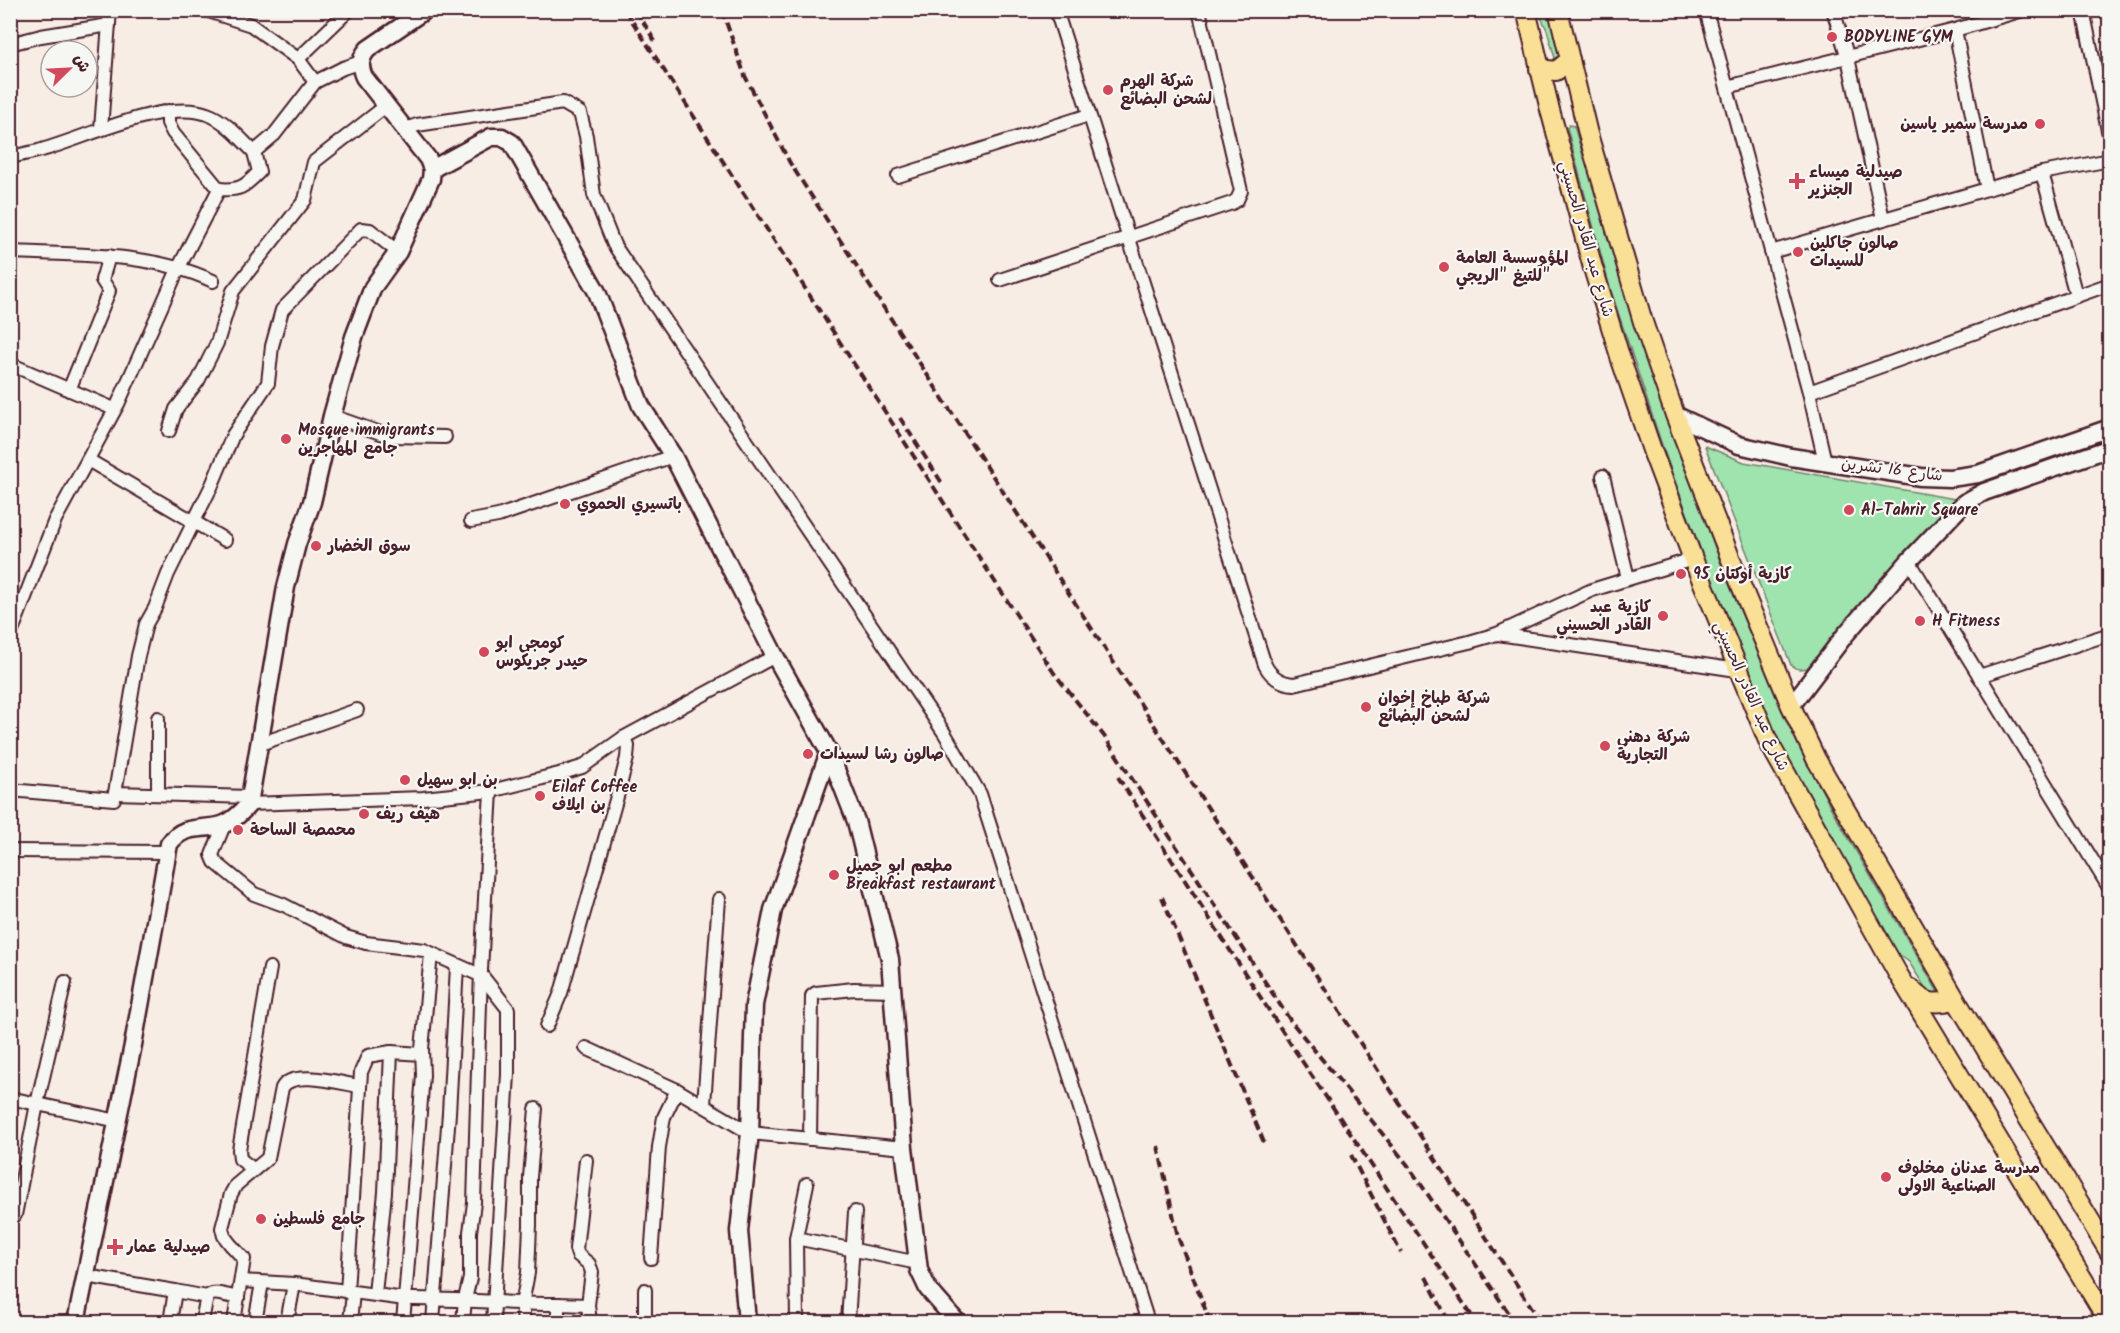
<svg xmlns="http://www.w3.org/2000/svg" width="2120" height="1333" font-family="Kalam,'Playpen Sans Arabic',sans-serif">
	<rect width="100%" height="100%" fill="#f7ede4"/>
	<filter id="ink" filterUnits="userSpaceOnUse"><feTurbulence type="fractalNoise" baseFrequency=".0167" numOctaves="2"/><feDisplacementMap in="SourceGraphic" scale="12" xChannelSelector="R" yChannelSelector="G"/><feConvolveMatrix kernelMatrix="1 2 1 2 8 2 1 2 1" color-interpolation-filters="sRGB"/></filter>
	<g filter="url(#ink)">
		<g fill="#9fe3af" stroke="#74816d" stroke-width="1.5">
			<polygon points="1538,11 1550,11 1561,57 1557,60 1555,58 1547,30"/>
			<polygon points="1569,125 1574,126 1583,156 1591,167 1663,404 1724,572 1787,722 1832,810 1938,992 1931,997 1909,962 1898,954 1776,739 1712,581 1663,448 1610,288 1567,128"/>
			<path d="M 1705,446 L 1744,462 L 1955,499 L 1807,668 C 1801,670 1796,670 1791,665 Z"/>
		</g>
		<g fill="none" stroke-linecap="round" stroke-linejoin="round">
			<defs>
				<g id="street">
					<polyline points="205,10 251,25 298,59 315,82"/>
					<path d="M 1056,10 L 1265,665 C 1271,677 1280,683 1294,684 L 1469,642 L 1497,634 L 1592,590 L 1693,559"/>
					<polyline points="1706,10 1809,392 1825,462"/>
					<polyline points="1833,10 1848,58 1883,219"/>
					<polyline points="2083,10 2110,140"/>
					<polyline points="1955,30 1987,189"/>
					<polyline points="10,44 41,36 109,25"/>
					<polyline points="298,59 349,10"/>
					<polyline points="1727,87 1955,30 2023,10"/>
					<polyline points="168,111 168,123 173,133 219,189"/>
					<polyline points="101,129 110,10"/>
					<polyline points="406,129 417,125 563,103 580,113 586,136 594,195 614,245 945,734 980,794 1148,1322"/>
					<path d="M 10,157 C 20,155 29,153 38,151 C 81,140 165,98 207,114 C 225,120 241,139 254,152 L 274,135 L 315,82 L 343,68 L 361,62"/>
					<polyline points="2042,173 2076,295"/>
					<polyline points="898,176 1089,115"/>
					<path d="M 10,252 C 77,255 151,252 213,281"/>
					<polyline points="1771,252 2042,173 2110,160"/>
					<polyline points="1000,280 1232,203 1237,200 1241,191 1199,10"/>
					<polyline points="10,364 114,409"/>
					<polyline points="69,390 109,291 102,280 109,256"/>
					<polyline points="1809,392 2110,284"/>
					<polyline points="332,416 389,436 445,437"/>
					<polyline points="169,431 176,409 198,381 217,343 233,291 305,200 314,162 387,105"/>
					<polyline points="88,460 225,540"/>
					<polyline points="1603,476 1628,578"/>
					<polyline points="471,521 498,516 673,456"/>
					<polyline points="1909,561 2110,889"/>
					<polyline points="1498,634 1737,670"/>
					<path d="M 10,636 L 55,520 L 118,404 L 179,267 L 219,189 C 241,191 245,186 259,172 L 254,152"/>
					<polyline points="1979,676 2110,634"/>
					<polyline points="158,718 158,793"/>
					<polyline points="260,744 357,710"/>
					<polyline points="10,790 114,799 138,656 146,624 155,608 168,574 212,485 233,435 268,383 272,346 282,310 361,229 370,230 398,252"/>
					<polyline points="115,793 250,797"/>
					<polyline points="249,804 423,798 491,791 559,774 582,767 623,738 775,656"/>
					<polyline points="224,825 212,855 215,862 254,894 284,905 346,937 366,943 424,950 482,976 508,1009 508,1074 493,1322"/>
					<polyline points="10,851 167,852"/>
					<path d="M 431,954 L 422,1049 L 423,1075 L 405,1299 C 456,1298 507,1304 558,1304 L 558,1322"/>
					<polyline points="547,1026 561,993 618,793 627,758 628,746 623,738"/>
					<polyline points="586,1048 677,1090 750,1133 904,1148"/>
					<polyline points="10,1098 37,1104 65,982"/>
					<polyline points="704,1104 719,899"/>
					<polyline points="810,1139 812,996 816,993 854,989 893,990"/>
					<polyline points="586,1160 576,1249 578,1255 589,1264 592,1272 588,1305 590,1322"/>
					<polyline points="253,1169 240,1159 239,1150 270,968"/>
					<polyline points="10,1215 15,1215 37,1104 118,1121"/>
					<polyline points="796,1238 918,1263"/>
					<polyline points="651,1258 659,1147 664,1117 677,1090"/>
					<polyline points="86,1276 175,1291"/>
					<polyline points="241,1281 294,1284 405,1299 403,1322"/>
					<polyline points="645,1290 645,1322"/>
					<polyline points="347,1292 361,1072 368,1056 391,1052 422,1054"/>
					<polyline points="375,1294 385,1192 391,1052"/>
					<polyline points="558,1304 588,1305"/>
					<polyline points="170,1322 175,1291 207,1297"/>
					<path d="M 202,1322 C 208,1290 205,1290 238,1298"/>
					<path d="M 234,1322 L 244,1259 L 230,1244 L 224,1236 L 222,1228 L 231,1194 L 236,1185 L 268,1158 L 282,1088 C 292,1069 340,1083 359,1086"/>
					<polyline points="255,1322 262,1283"/>
					<polyline points="287,1322 294,1284"/>
					<polyline points="350,1322 353,1293"/>
					<polyline points="433,1322 449,1113 457,966"/>
					<polyline points="463,1322 465,1299 470,1278 470,1232 474,1203 481,970 491,791"/>
					<polyline points="524,1322 522,1304 528,1273 530,1225 530,1177 536,1109"/>
					<polyline points="797,1322 796,1238 807,1184"/>
					<polyline points="848,1322 855,1212"/>
				</g>
				<g id="secondary">
					<polyline points="432,169 491,137 502,137 512,143 597,292 641,406 673,456 775,656 829,752 856,821 890,959 904,1148 919,1270 928,1289 957,1322"/>
					<polyline points="1675,415 1739,445 1791,457 1921,477 1950,478 1978,474 2110,428"/>
					<polyline points="1791,706 1845,635 1909,561 1964,503 1984,492 2110,448"/>
					<path d="M 76,1322 L 133,1045 L 169,844 C 184,823 201,831 222,825 C 232,822 242,812 249,804 L 286,587 L 297,544 L 312,502 L 332,416 L 354,337 L 373,287 L 398,252 L 431,179 L 432,169 L 428,159 L 364,77 C 359,66 360,58 368,49 L 425,10"/>
					<polyline points="747,1322 739,1231 750,1133 754,1005 773,910 829,752"/>
				</g>
				<g id="primary">
					<polyline points="1526,10 1550,110 1593,268 1622,363 1653,453 1693,559 1769,743 1898,974 2109,1322"/>
					<polyline points="1558,10 1588,134 1643,322 1675,415 1740,583 1791,706 1816,759 1956,1000 2110,1253"/>
					<polyline points="1539,69 1556,71 1570,60"/>
					<path d="M 1911,989 C 1925,1005 1936,1004 1956,1000"/>
				</g>
			</defs>
			<use href="#street" stroke="#4a1f2b" stroke-width="16"/>
			<use href="#secondary" stroke="#4a1f2b" stroke-width="21"/>
			<use href="#primary" stroke="#4a1f2b" stroke-width="22"/>
			<use href="#street" stroke="#f6f6f2" stroke-width="12"/>
			<use href="#secondary" stroke="#f6f6f2" stroke-width="16"/>
			<use href="#primary" stroke="#fadf96" stroke-width="18"/>
			<g stroke="#4a1f2b" stroke-width="4" stroke-dasharray="9 4.5" stroke-linecap="butt">
				<polyline points="625,10 1054,673 1104,736 1290,1020 1407,1164 1515,1322"/>
				<polyline points="636,10 656,43"/>
				<polyline points="722,10 745,76 790,163 1541,1322"/>
				<polyline points="900,418 942,483"/>
				<polyline points="1118,777 1290,1043 1476,1322"/>
				<polyline points="1162,897 1265,1145"/>
				<polyline points="1158,1146 1178,1237 1210,1322"/>
				<polyline points="1351,1155 1401,1253"/>
				<polyline points="1426,1277 1449,1322"/>
			</g>
		</g>
	</g>
	<g fill="#d1495b" stroke="#f6f6f2" stroke-width="2">
		<circle cx="1832" cy="37" r="6"/>
		<circle cx="1108" cy="90" r="6"/>
		<circle cx="2040" cy="124" r="6"/>
		<path d="M1794 172h6v6h6v6h-6v6h-6v-6h-6v-6h6z"/>
		<circle cx="1798" cy="252" r="6"/>
		<circle cx="1444" cy="267" r="6"/>
		<circle cx="286" cy="439" r="6"/>
		<circle cx="565" cy="504" r="6"/>
		<circle cx="1849" cy="510" r="6"/>
		<circle cx="316" cy="546" r="6"/>
		<circle cx="1681" cy="574" r="6"/>
		<circle cx="1663" cy="616" r="6"/>
		<circle cx="1920" cy="621" r="6"/>
		<circle cx="484" cy="652" r="6"/>
		<circle cx="1366" cy="707" r="6"/>
		<circle cx="1605" cy="746" r="6"/>
		<circle cx="808" cy="754" r="6"/>
		<circle cx="405" cy="780" r="6"/>
		<circle cx="540" cy="796" r="6"/>
		<circle cx="364" cy="814" r="6"/>
		<circle cx="238" cy="830" r="6"/>
		<circle cx="834" cy="875" r="6"/>
		<circle cx="1886" cy="1177" r="6"/>
		<circle cx="261" cy="1219" r="6"/>
		<path d="M112 1238h6v6h6v6h-6v6h-6v-6h-6v-6h6z"/>
	</g>
	<g text-anchor="middle" dominant-baseline="central" stroke-width="4.5" stroke-linejoin="round" paint-order="stroke">
		<g font-size="16" font-weight="bold" fill="#4a1f2b" stroke="#f6f6f2" text-anchor="start">
			<text x="1844" y="37">BODYLINE GYM</text>
			<text x="1120" y="81">شركة الهرم<tspan x="1120" dy="18">لشحن البضائع</tspan></text>
			<text x="2028" y="124" text-anchor="end">مدرسة سمير ياسين</text>
			<text x="1809" y="172">صيدلية ميساء<tspan x="1809" dy="18">الجنزير</tspan></text>
			<text x="1810" y="243">صالون جاكلين<tspan x="1810" dy="18">للسيدات</tspan></text>
			<text x="1456" y="258">المؤوسسة العامة<tspan x="1456" dy="18">للتيغ "الريجي"</tspan></text>
			<text x="298" y="430">Mosque immigrants<tspan x="298" dy="18">جامع المهاجرين</tspan></text>
			<text x="577" y="504">باتسيري الحموي</text>
			<text x="1861" y="510">Al-Tahrir Square</text>
			<text x="328" y="546">سوق الخضار</text>
			<text x="1693" y="574">كازية أوكتان 95</text>
			<text x="1651" y="607" text-anchor="end">كازية عبد<tspan x="1651" dy="18">القادر الحسيني</tspan></text>
			<text x="1932" y="621">H Fitness</text>
			<text x="496" y="643">كومجي ابو<tspan x="496" dy="18">حيدر جريكوس</tspan></text>
			<text x="1378" y="698">شركة طباخ إخوان<tspan x="1378" dy="18">لشحن البضائع</tspan></text>
			<text x="1617" y="737">شركة دهني<tspan x="1617" dy="18">التجارية</tspan></text>
			<text x="820" y="754">صالون رشا لسيدات</text>
			<text x="417" y="780">بن ابو سهيل</text>
			<text x="552" y="787">Eilaf Coffee<tspan x="552" dy="18">بن ايلاف</tspan></text>
			<text x="376" y="814">هيف ريف</text>
			<text x="250" y="830">محمصة الساحة</text>
			<text x="846" y="866">مطعم ابو جميل<tspan x="846" dy="18">Breakfast restaurant</tspan></text>
			<text x="1898" y="1168">مدرسة عدنان مخلوف<tspan x="1898" dy="18">الصناعية الاولى</tspan></text>
			<text x="273" y="1219">جامع فلسطين</text>
			<text x="127" y="1247">صيدلية عمار</text>
		</g>
		<g font-size="16" fill="#4a1f2b" stroke="#f6f6f2">
			<text transform="translate(1586 239) rotate(74)">شارع عبد القادر الحسيني</text>
			<text transform="translate(1892 470) rotate(7)">شارع 16 تشرين</text>
			<text transform="translate(1751 696) rotate(66)">شارع عبد القادر الحسيني</text>
		</g>
	</g>
	<rect width="2120" height="1333" fill="none" stroke="#f6f6f2" stroke-width="36"/>
	<rect x="18" y="18" width="2084" height="1297" fill="none" stroke="#4a1f2b" stroke-width="2" filter="url(#ink)"/>
	<g transform="translate(69 69) rotate(66)"><circle r="28" fill="#f6f6f2" stroke="#b1a0a2" stroke-width="1.5"/>
	<path d="M0-4.5L10 22L0 15L-10 22Z" fill="#d1495b"/>
	<text y="-9" font-size="16" font-weight="bold" text-anchor="middle" fill="#4a1f2b">ش</text>
	</g>
</svg>
